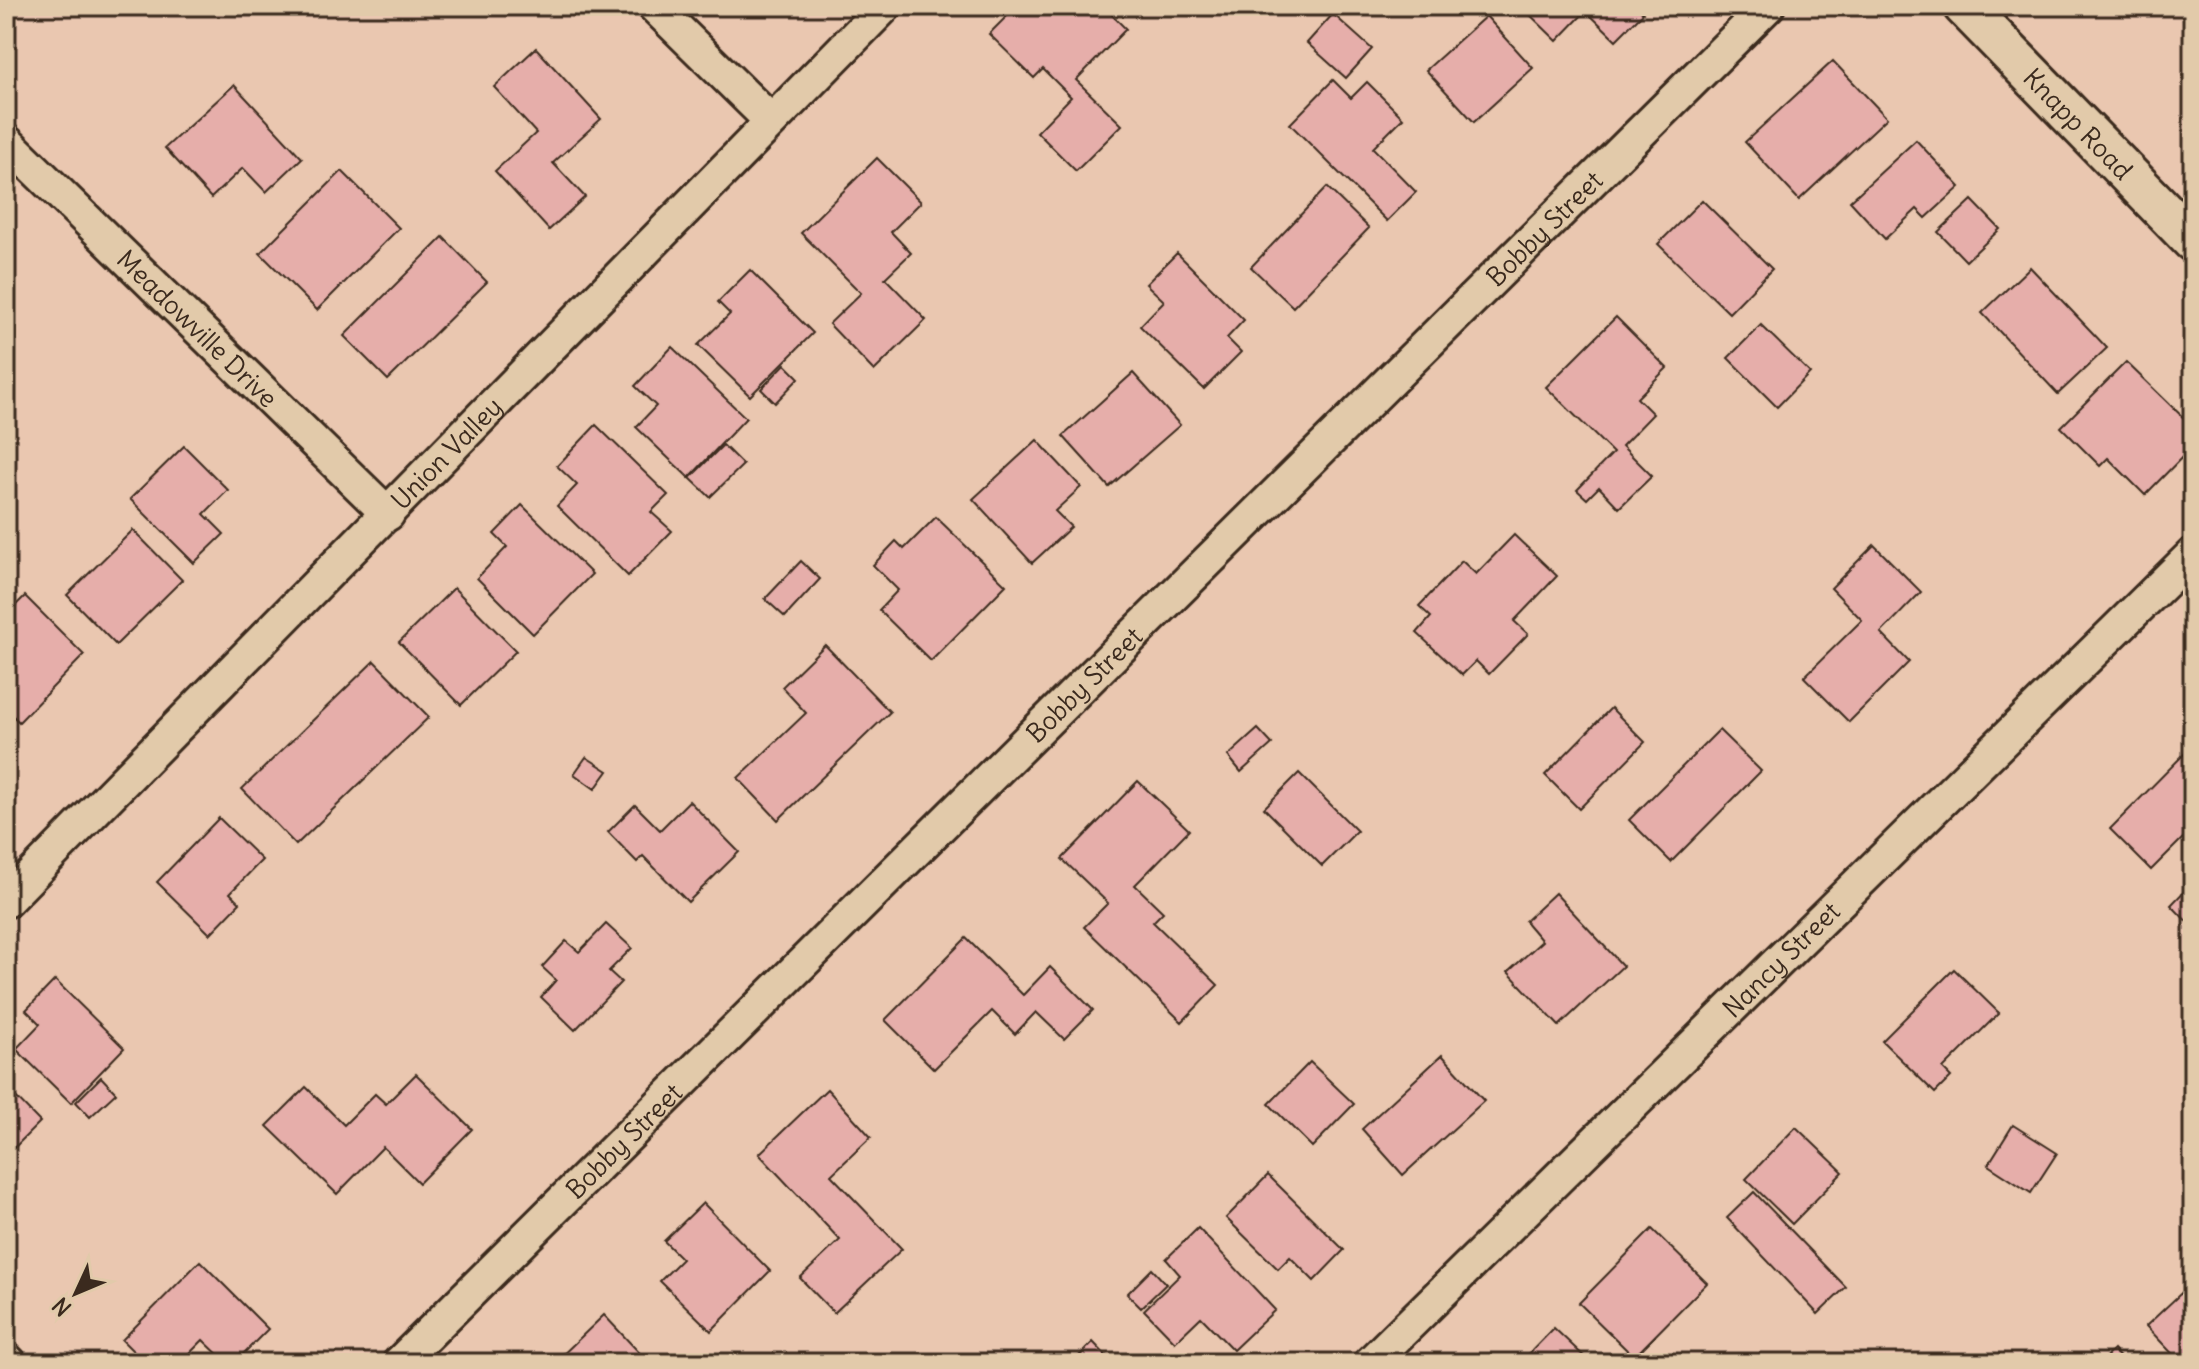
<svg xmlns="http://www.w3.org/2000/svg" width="2199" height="1369" font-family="Delius,sans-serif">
	<rect width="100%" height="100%" fill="#eac7b0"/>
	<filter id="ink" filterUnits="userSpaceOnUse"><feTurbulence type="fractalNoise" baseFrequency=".0125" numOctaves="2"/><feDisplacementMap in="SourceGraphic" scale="16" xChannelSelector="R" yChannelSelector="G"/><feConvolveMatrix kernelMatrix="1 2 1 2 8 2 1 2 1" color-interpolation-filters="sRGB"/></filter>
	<g filter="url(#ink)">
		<g fill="#e6aeaa" stroke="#3b2a1e" stroke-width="2">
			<polygon points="1017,6 1103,6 1126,29 1076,80 1122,125 1076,171 1037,132 1071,97 1043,69 1034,78 989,34"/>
			<polygon points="1521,6 1636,6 1643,13 1616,40 1586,11 1557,41"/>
			<polygon points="1333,14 1372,49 1346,78 1307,43"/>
			<polygon points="1486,16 1533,68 1474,122 1426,70"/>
			<polygon points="536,48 601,119 553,163 585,197 549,230 495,171 536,133 494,87"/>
			<polygon points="1833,61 1887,118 1799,200 1745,142"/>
			<polygon points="1333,80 1351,98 1367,82 1403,118 1373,148 1416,192 1387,221 1290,124"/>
			<polygon points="234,85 302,158 266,192 243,168 211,198 165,148"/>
			<polygon points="1916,140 1960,187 1926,218 1917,209 1885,239 1850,201"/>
			<polygon points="877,158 921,202 891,232 911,253 885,278 926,320 874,371 829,324 861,293 801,233"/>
			<polygon points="342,171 399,228 317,310 260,253"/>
			<polygon points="1327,187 1369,228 1293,307 1251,267"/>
			<polygon points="1702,200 1772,269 1729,313 1658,244"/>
			<polygon points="1972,200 2000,229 1966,261 1938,232"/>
			<polygon points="443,237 487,282 388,380 344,336"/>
			<polygon points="1177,253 1244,320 1227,338 1241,352 1204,389 1140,326 1164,301 1146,284"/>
			<polygon points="2030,267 2107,348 2058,394 1982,313"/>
			<polygon points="750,270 813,333 750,396 698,345 730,314 718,302"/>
			<polygon points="1616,317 1667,368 1637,398 1653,414 1622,446 1652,476 1619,508 1599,487 1587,499 1577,490 1613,453 1546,387"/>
			<polygon points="1761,325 1810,373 1777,407 1728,358"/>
			<polygon points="672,347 746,418 689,478 636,427 656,406 635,386"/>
			<polygon points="2126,362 2193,427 2193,446 2145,495 2108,458 2100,466 2061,427"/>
			<polygon points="785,364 799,378 775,403 761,389"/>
			<polygon points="1133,373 1180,425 1109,487 1063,436"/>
			<polygon points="596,425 668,495 651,512 672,531 628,576 557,506 577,485 557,466"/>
			<polygon points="1037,440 1081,487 1055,511 1071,527 1032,563 973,499"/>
			<polygon points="723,445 743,465 710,497 690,478"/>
			<polygon points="184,446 228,490 204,514 224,534 194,563 130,499"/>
			<polygon points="522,505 592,574 533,634 477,578 507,547 494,534"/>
			<polygon points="936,517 1006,585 931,661 879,610 898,590 873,565 896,541 904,549"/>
			<polygon points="133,530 182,580 116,645 67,595"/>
			<polygon points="1514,535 1557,576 1514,621 1528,634 1489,674 1476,661 1462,675 1417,633 1431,617 1419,606 1462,561 1476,574"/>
			<polygon points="1874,545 1921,592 1881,633 1909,662 1849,722 1804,677 1862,620 1831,588"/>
			<polygon points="801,561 820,579 785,617 765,599"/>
			<polygon points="454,588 516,651 461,705 399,642"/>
			<polygon points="25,596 84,655 19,722 6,709 6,615"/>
			<polygon points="825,645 890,712 778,820 738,778 806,713 782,687"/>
			<polygon points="374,661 429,717 296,845 242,789"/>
			<polygon points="1611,708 1645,742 1579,809 1545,775"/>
			<polygon points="1258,729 1272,744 1241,772 1228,756"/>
			<polygon points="1719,730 1761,771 1671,862 1629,820"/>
			<polygon points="2193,745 2193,848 2183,838 2151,870 2110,829"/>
			<polygon points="586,757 608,771 595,789 574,774"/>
			<polygon points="1299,773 1357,831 1322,866 1264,808"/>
			<polygon points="1138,781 1189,830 1135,885 1163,912 1153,922 1218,985 1182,1022 1084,927 1108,903 1062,859"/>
			<polygon points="689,801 739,852 688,902 643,856 637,862 608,832 635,805 660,830"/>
			<polygon points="219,818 262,860 230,893 240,903 210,934 157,882"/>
			<polygon points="2193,882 2193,928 2171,905"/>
			<polygon points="1555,893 1623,966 1559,1026 1508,972 1542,941 1525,921"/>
			<polygon points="606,924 632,948 609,971 621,982 575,1030 541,997 556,980 542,967 566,941 579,952"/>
			<polygon points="966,938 1023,995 1050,967 1093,1010 1064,1039 1036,1012 1015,1034 992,1011 934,1069 885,1020"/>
			<polygon points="1954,969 1999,1013 1943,1069 1951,1077 1935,1093 1882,1041"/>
			<polygon points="55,980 124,1048 71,1103 16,1049 40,1024 26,1010"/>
			<polygon points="1442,1055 1484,1101 1403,1175 1362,1129"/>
			<polygon points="1310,1062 1354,1104 1312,1147 1269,1104"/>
			<polygon points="416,1074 472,1129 419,1183 383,1147 337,1194 267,1126 306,1087 344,1125 375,1094 386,1104"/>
			<polygon points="101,1077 116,1093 90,1117 76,1102"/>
			<polygon points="6,1087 40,1122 6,1156"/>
			<polygon points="827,1089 871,1137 831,1175 902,1249 834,1313 800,1278 840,1240 759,1154"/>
			<polygon points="2013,1125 2057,1153 2031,1193 1988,1165"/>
			<polygon points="1796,1127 1843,1172 1792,1224 1746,1179"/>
			<polygon points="1268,1175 1344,1250 1314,1281 1290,1257 1278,1269 1226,1218"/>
			<polygon points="1754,1192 1846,1287 1818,1314 1727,1218"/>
			<polygon points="703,1203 770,1271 711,1331 660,1281 682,1259 664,1241"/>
			<polygon points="1198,1228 1275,1310 1233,1350 1201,1317 1175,1342 1144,1310 1180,1275 1166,1259"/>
			<polygon points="1652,1229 1707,1283 1634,1357 1579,1303"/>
			<polygon points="200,1261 268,1329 234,1363 227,1363 203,1340 180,1363 145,1363 122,1340"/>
			<polygon points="1152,1269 1166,1284 1141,1308 1127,1294"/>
			<polygon points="2193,1282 2193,1363 2181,1363 2146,1326"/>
			<polygon points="604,1315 649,1363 554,1363"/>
			<polygon points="1554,1328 1591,1363 1520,1363"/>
			<polygon points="1093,1342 1113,1363 1072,1363"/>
			<polygon points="2113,1350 2125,1363 2100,1363"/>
		</g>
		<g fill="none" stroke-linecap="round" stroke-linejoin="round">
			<defs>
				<g id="minor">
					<polyline points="654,6 771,121"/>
					<path id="s1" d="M 6,141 L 388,514"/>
					<path id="s2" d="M 6,901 L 885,6"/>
					<polyline points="6,1359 10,1363"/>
					<path id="s3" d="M 399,1363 L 1768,6"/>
					<path id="s4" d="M 1370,1363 L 2193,554"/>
				</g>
				<g id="tertiary">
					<path id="s5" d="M 1964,6 L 2193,241"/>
				</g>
			</defs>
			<use href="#minor" stroke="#3b2a1e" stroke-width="38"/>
			<use href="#tertiary" stroke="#3b2a1e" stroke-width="46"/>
			<use href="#minor" stroke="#e2caaa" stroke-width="32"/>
			<use href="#tertiary" stroke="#e2caaa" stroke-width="40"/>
		</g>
	</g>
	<g text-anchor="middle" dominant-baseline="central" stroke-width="8" stroke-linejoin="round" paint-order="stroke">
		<g font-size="26" fill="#3b2a1e" stroke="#e2caaa">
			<text stroke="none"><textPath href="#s5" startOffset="164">Knapp Road</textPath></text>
			<text stroke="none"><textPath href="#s3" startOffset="1612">Bobby Street</textPath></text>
			<text stroke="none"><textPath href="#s1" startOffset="268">Meadowville Drive</textPath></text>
			<text stroke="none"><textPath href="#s2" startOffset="628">Union Valley</textPath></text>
			<text stroke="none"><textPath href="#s3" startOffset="964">Bobby Street</textPath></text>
			<text stroke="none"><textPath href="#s4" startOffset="576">Nancy Street</textPath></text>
			<text stroke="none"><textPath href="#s3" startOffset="316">Bobby Street</textPath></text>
		</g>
	</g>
	<rect width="2199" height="1369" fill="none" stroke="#e2caaa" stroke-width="32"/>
	<rect x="16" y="16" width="2167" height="1337" fill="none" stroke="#3b2a1e" stroke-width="3" filter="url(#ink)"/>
	<g transform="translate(76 1293) rotate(226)" stroke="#e2caaa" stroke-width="6" paint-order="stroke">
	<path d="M0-6L14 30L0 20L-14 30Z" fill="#3b2a1e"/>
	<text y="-12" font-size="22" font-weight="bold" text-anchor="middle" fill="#3b2a1e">N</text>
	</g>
</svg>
